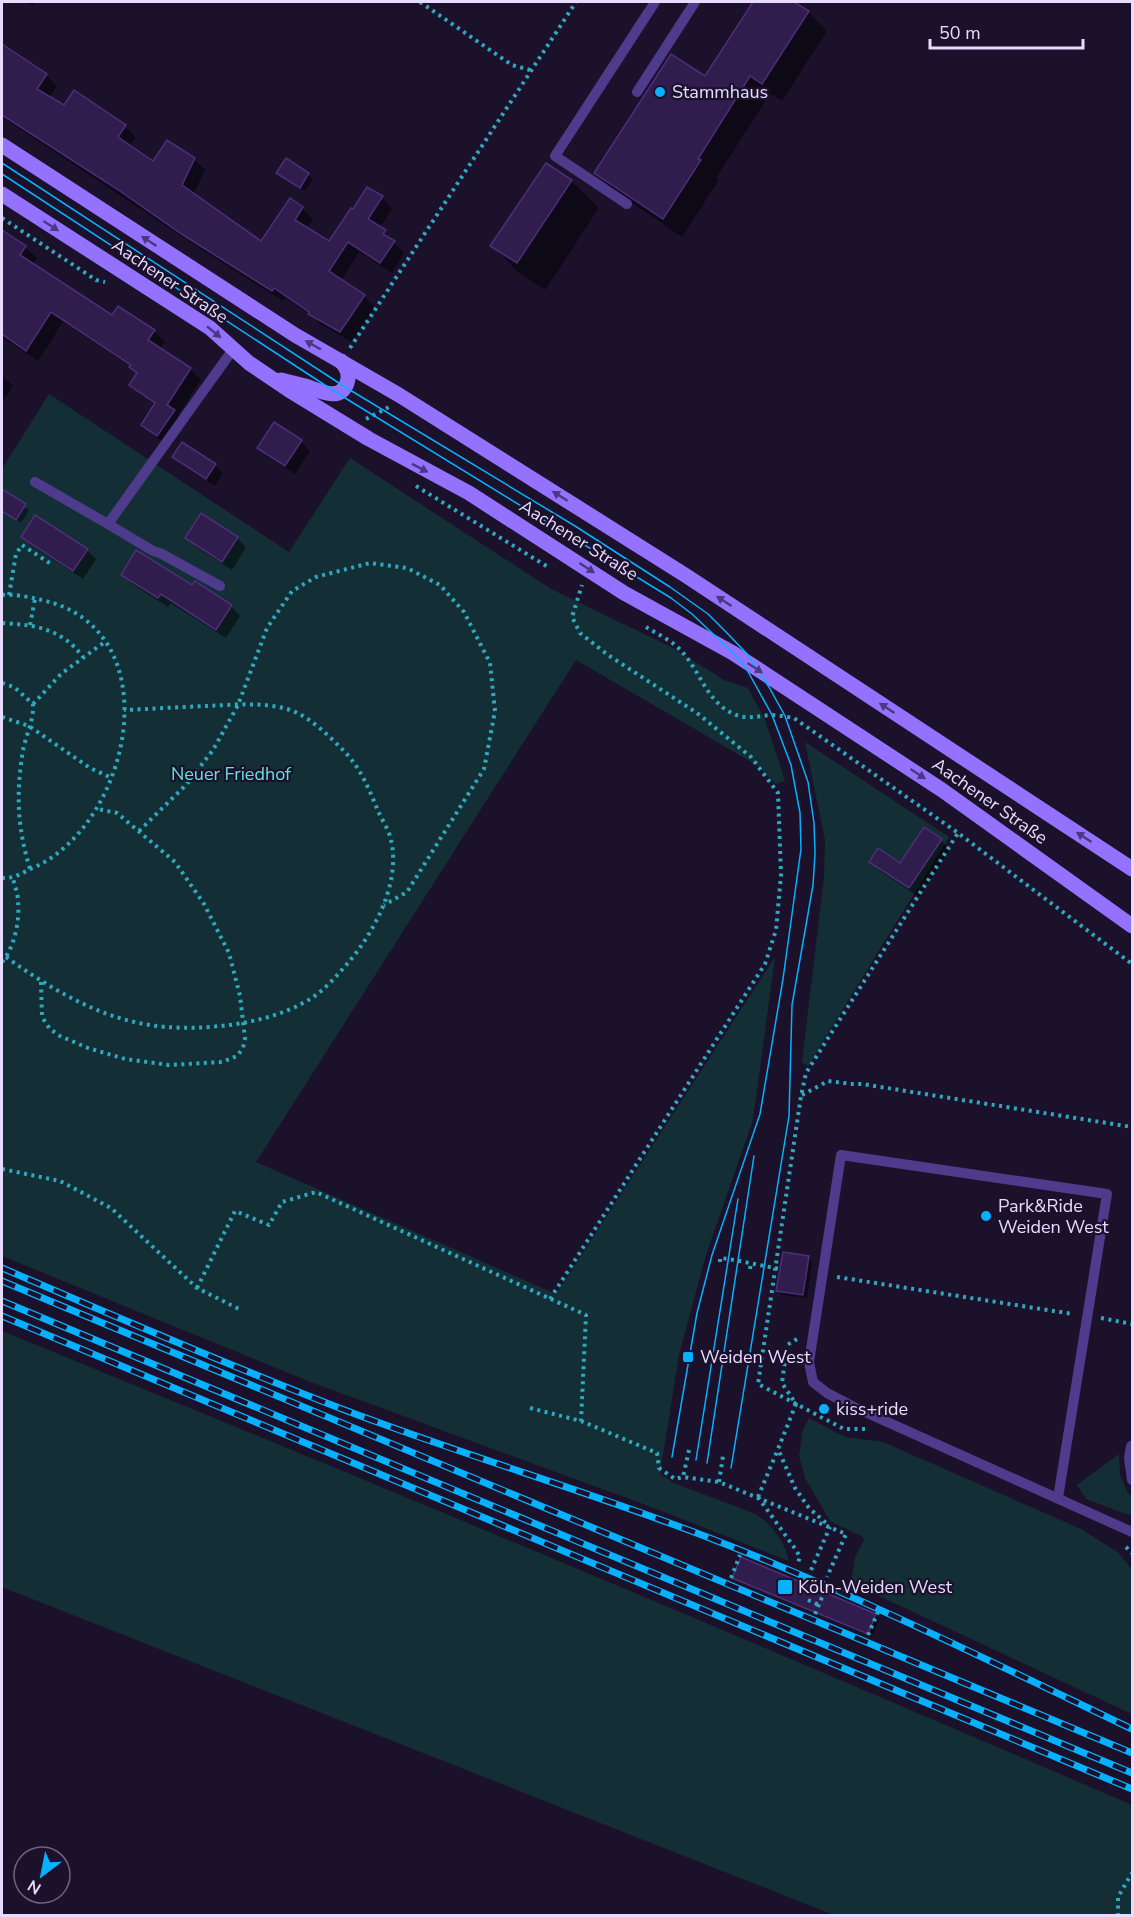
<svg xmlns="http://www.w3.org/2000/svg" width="1134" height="1917" font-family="'Nunito Sans',sans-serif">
	<rect width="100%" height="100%" fill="#1b112b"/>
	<g fill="#132f35">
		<path d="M 49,394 L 289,552 L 350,458 L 551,589 L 673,648 L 724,680 L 748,688 L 765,720 L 785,781 L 776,784 L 755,764 L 576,660 L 256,1162 L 556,1294 L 775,957 L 753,1120 L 706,1255 L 679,1355 L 660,1474 L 674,1483 L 755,1514 C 773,1525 784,1541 789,1561 L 654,1508 L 308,1381 L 2,1256 L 2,469 Z"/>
		<polygon points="805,742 949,837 808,1066 802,1062 824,877 825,840"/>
		<path d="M 2,1331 C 380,1485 757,1643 1132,1805 L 1132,1915 L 834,1915 L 2,1587 Z"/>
		<polygon points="809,1418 845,1437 883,1442 1081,1529 1119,1553 1132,1570 1132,1714 851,1583 855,1557 865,1538 830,1521 805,1478 799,1456 803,1429"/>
		<polygon points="1119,1454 1120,1475 1127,1491 1132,1498 1132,1515 1123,1513 1086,1499 1077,1485"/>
	</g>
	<g fill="#0007">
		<polygon points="25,2 36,2 33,6"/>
		<polygon points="755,2 777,2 780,4 782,2 791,2 808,12 827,31 782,101 770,94 716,178 719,180 682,237 614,191 595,172 705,78"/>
		<polygon points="5,48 46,75 57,86 49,98 65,107 125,126 136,137 129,147 154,163 194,159 205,170 193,195 262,244 302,208 313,219 307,228 329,243 382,198 392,209 380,228 404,253 392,273 359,252 341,281 364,296 375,307 352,342 321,325 312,316 285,298 283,301 196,246 2,117 2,54"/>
		<polygon points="286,160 313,179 305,191 283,177"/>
		<polygon points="571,181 599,208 545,290 520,274 492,246"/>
		<polygon points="2,232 25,247 37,258 32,265 112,317 154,331 165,342 160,349 190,369 201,380 178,415 185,422 169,446 154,436 143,425 155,405 131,385 138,374 132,367 63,322 38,361 2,337 2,308 7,300 2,296"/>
		<polygon points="2,375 13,386 2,403"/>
		<polygon points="301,442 310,451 295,474 268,457 259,448"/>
		<polygon points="174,457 215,465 223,473 215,486 182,465"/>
		<polygon points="6,494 29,510 21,523 2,510 2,502"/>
		<polygon points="22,537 87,550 96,559 83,579 32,546"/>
		<polygon points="187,538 237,538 246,547 232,570 196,547"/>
		<polygon points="123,574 193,587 231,606 240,616 226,638 170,603 168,607 132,584"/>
		<polygon points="941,840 950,850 919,897 880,871 871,861 901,865"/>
		<polygon points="808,1257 812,1262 807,1298 782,1295 778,1290"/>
		<polygon points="734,1577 875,1615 879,1619 872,1637 738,1581"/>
	</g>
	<g fill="#301c4d" stroke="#4d2e79" stroke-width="1.5">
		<polygon points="753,2 794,2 809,11 762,84 750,76 698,159 701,160 663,219 594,173 671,54 705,76"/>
		<polygon points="2,44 47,74 37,89 64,105 74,90 126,125 118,137 153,161 167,140 195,158 182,185 261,241 290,198 303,207 295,220 329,241 351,208 353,209 367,187 383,196 368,219 386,230 383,234 395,241 380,263 348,242 329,271 365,295 340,332 308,314 309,312 274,288 272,291 183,235 117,189 2,115"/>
		<polygon points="286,158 309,173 300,188 276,173"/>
		<polygon points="546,163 572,180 517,263 490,246"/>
		<polygon points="2,230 26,246 20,255 112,315 118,306 155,330 148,340 191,368 167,405 175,410 157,436 141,425 155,403 129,385 137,373 129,367 131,365 51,312 26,351 2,334"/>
		<polygon points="274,422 302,440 285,466 257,448"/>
		<polygon points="182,442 216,464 206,479 172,457"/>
		<polygon points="2,489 26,504 16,520 2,511"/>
		<polygon points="201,513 238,537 222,562 185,538"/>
		<polygon points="35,515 88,549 73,571 21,537"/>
		<polygon points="136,550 192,585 195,581 232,605 216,630 161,594 158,598 121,575"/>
		<polygon points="924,827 942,839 909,888 869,862 878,848 900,863"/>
		<polygon points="783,1252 809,1256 803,1295 776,1291"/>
		<polygon points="741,1557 876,1614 868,1634 732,1578"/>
	</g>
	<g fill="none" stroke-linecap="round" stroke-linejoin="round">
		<g stroke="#2ea9bf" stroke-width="4" stroke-dasharray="3 4.5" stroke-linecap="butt">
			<polyline points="420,2 512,65 530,70"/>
			<polyline points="2,218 96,280 105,282"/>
			<polyline points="350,348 576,2"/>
			<polyline points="366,419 389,407"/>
			<polyline points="416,486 548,567"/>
			<path d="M 2,595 C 15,594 29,597 42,600 C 172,629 132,822 35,867 C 23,872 15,879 2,878"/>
			<polyline points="9,595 16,554 22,545 51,564"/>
			<path d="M 2,623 C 35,625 61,628 83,657"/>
			<polyline points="30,625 35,599"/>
			<path d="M 646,627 C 659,635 675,642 684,654 C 701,674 708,703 734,714 C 747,720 758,716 771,715 C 779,715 787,717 794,718 L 958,833 L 1132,964"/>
			<path d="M 2,683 L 14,687 L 33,704 C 34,720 26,735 23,750 C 16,794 17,826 30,869"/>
			<polyline points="33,704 61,674 106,641"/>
			<polyline points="2,717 29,726 90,768 112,778"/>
			<polyline points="139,831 186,785 213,750 238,705 267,628 292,591 316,577 370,563 407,568 440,585 464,612 490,663 495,711 484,769 407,892 384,905"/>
			<path d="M 6,957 C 54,991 105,1022 166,1027 C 209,1030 265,1024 303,1003 C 321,994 334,979 347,964 C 374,933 401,883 391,840 C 389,830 382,820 378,811 C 369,789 361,769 345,752 C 328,735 307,713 283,708 C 258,702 231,705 206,706 C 179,707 151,709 124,710"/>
			<path d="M 2,962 C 14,948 20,921 18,902 C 18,894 15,886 13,879"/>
			<polyline points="41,982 42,1017 50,1029 60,1036 88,1048 125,1059 169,1065 222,1062 237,1056 243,1048 245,1038 240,996 229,953 204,904 175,862 117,813 98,809"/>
			<polyline points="802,1095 828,1081 852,1084 862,1084 1132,1127"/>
			<polyline points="2,1169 60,1181 111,1208 197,1288 241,1310"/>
			<polyline points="720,1262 720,1258 729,1259 780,1269"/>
			<polyline points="750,1269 751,1263"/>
			<polyline points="837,1277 1073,1314"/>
			<polyline points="197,1288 235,1211 269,1225 282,1202 316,1192 586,1315 581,1421"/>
			<polyline points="550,1299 765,964 776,930 781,875 778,793 751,757 697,713 608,655 580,633 572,617 582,585"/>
			<polyline points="1101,1318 1132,1324"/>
			<polyline points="797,1339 787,1345 782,1383 796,1404 778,1449 795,1488 809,1508 827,1524"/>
			<polyline points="530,1408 581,1421 657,1453 659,1468 675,1479 683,1477"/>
			<polyline points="865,1429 844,1429 758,1384 801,1096 806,1073 958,833"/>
			<polyline points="689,1450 683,1477 719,1482 846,1534 827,1577"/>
			<polyline points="719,1482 723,1456"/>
			<polyline points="758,1497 796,1550 800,1557 797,1565"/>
			<polyline points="758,1497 778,1449"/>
			<polyline points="1126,1547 1132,1553"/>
			<polyline points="811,1570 830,1527"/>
			<polyline points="731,1578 740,1555"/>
			<polyline points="808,1600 819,1605"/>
			<polyline points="815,1614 825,1590"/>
			<polyline points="868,1635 878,1612"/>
			<polyline points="1118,1916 1118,1897 1132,1873"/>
		</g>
		<g stroke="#4f3b8b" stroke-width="10">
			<polyline points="637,92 695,2"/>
			<polyline points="627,204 555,156 655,2"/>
			<polyline points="35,482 108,524 234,348"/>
			<polyline points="108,524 153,551 160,553 220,586"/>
			<polyline points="1131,1446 1129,1458 1132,1480"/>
			<polyline points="1058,1498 1107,1194 841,1155 809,1362 813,1382 827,1393 854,1407 1132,1532"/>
		</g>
		<g stroke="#9472ff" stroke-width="15">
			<polyline points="2,145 295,335 399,395 685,575 1132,869"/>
			<polyline points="2,194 210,328 249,363 289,390 369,439 469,493 624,593 733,653 942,790 1132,926"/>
			<path d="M 281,380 C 289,382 297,384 305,386 C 318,390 340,403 347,383 C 350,374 347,368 341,361"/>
		</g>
		<g stroke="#07b1ff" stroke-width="1.5">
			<polyline points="2,163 345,387 575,526 670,587 708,614 728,634 748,655 769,687 785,716 808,782 814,823 815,854 813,885 792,1005 789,1116 731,1468"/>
			<polyline points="2,174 337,393 671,598 692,614 733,653 746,668 772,715 791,765 800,813 801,849 783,979 760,1114 712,1255 697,1313 672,1457"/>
			<polyline points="696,1460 738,1199"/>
			<polyline points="707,1463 754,1156"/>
		</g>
		<defs>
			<g id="rail">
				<path d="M 2,1268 C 115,1316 227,1365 342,1409 C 463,1455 587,1491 707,1537 C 853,1593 992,1662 1132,1729"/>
				<polyline points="2,1281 1132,1753"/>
				<polyline points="2,1301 1132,1773"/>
				<polyline points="2,1316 1132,1789"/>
			</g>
		</defs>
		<use href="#rail" stroke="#07b1ff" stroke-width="7"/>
		<use href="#rail" stroke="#1b112b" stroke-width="4.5" stroke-dasharray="14" stroke-linecap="butt"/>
	</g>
	<defs><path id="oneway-solid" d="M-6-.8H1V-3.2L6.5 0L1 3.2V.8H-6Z" transform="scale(1.5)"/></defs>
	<g fill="#4b3880">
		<use href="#oneway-solid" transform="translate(51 226) rotate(33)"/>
		<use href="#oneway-solid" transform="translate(149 241) rotate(-147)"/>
		<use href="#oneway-solid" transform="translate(214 332) rotate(39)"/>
		<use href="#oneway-solid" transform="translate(313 345) rotate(-151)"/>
		<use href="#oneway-solid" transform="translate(420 468) rotate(27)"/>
		<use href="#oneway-solid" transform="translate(560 496) rotate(-148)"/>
		<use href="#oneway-solid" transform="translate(587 568) rotate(33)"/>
		<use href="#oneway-solid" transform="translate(724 601) rotate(-147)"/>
		<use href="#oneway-solid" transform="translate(755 668) rotate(33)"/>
		<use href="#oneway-solid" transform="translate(887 708) rotate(-147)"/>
		<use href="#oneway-solid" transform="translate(918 774) rotate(33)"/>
		<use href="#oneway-solid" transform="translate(1084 837) rotate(-147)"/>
	</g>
	<g fill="#07b1ff" stroke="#1b112b" stroke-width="2">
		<circle cx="660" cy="92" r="6"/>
		<circle cx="986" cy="1216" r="6"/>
		<rect x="682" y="1351" width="12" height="12" rx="3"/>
		<circle cx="824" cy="1409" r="6"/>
		<rect x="777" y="1579" width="16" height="16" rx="3"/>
	</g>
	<g text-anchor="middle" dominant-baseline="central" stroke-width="4.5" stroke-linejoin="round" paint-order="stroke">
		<g font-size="18" fill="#e7dbff" stroke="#1b112b" text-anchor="start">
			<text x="672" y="92">Stammhaus</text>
			<text x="998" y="1206">Park&amp;Ride<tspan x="998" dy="21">Weiden West</tspan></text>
			<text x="700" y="1357">Weiden West</text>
			<text x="836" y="1409">kiss+ride</text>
			<text x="798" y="1587">Köln-Weiden West</text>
		</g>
		<g font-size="18" fill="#e7dbff" stroke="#1b112b">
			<text transform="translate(170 281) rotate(34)">Aachener Straße</text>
			<text transform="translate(579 540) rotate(32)">Aachener Straße</text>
			<text transform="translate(990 801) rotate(35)">Aachener Straße</text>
		</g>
		<g font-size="18" fill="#63e3de" stroke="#1b112b">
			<text x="231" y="774">Neuer Friedhof</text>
		</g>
	</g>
	<rect width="1134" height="1917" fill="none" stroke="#e7dbff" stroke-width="6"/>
	<g transform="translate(42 1875) rotate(212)"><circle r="28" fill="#1b112b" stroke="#6d6280" stroke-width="1.5"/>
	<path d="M0-4.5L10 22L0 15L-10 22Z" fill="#07b1ff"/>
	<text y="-9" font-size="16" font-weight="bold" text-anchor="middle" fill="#e7dbff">N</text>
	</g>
	<path d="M930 39v9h153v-9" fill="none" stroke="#e7dbff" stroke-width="3"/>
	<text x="939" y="39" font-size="18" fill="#e7dbff" stroke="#1b112b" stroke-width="4.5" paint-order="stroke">50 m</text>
</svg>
